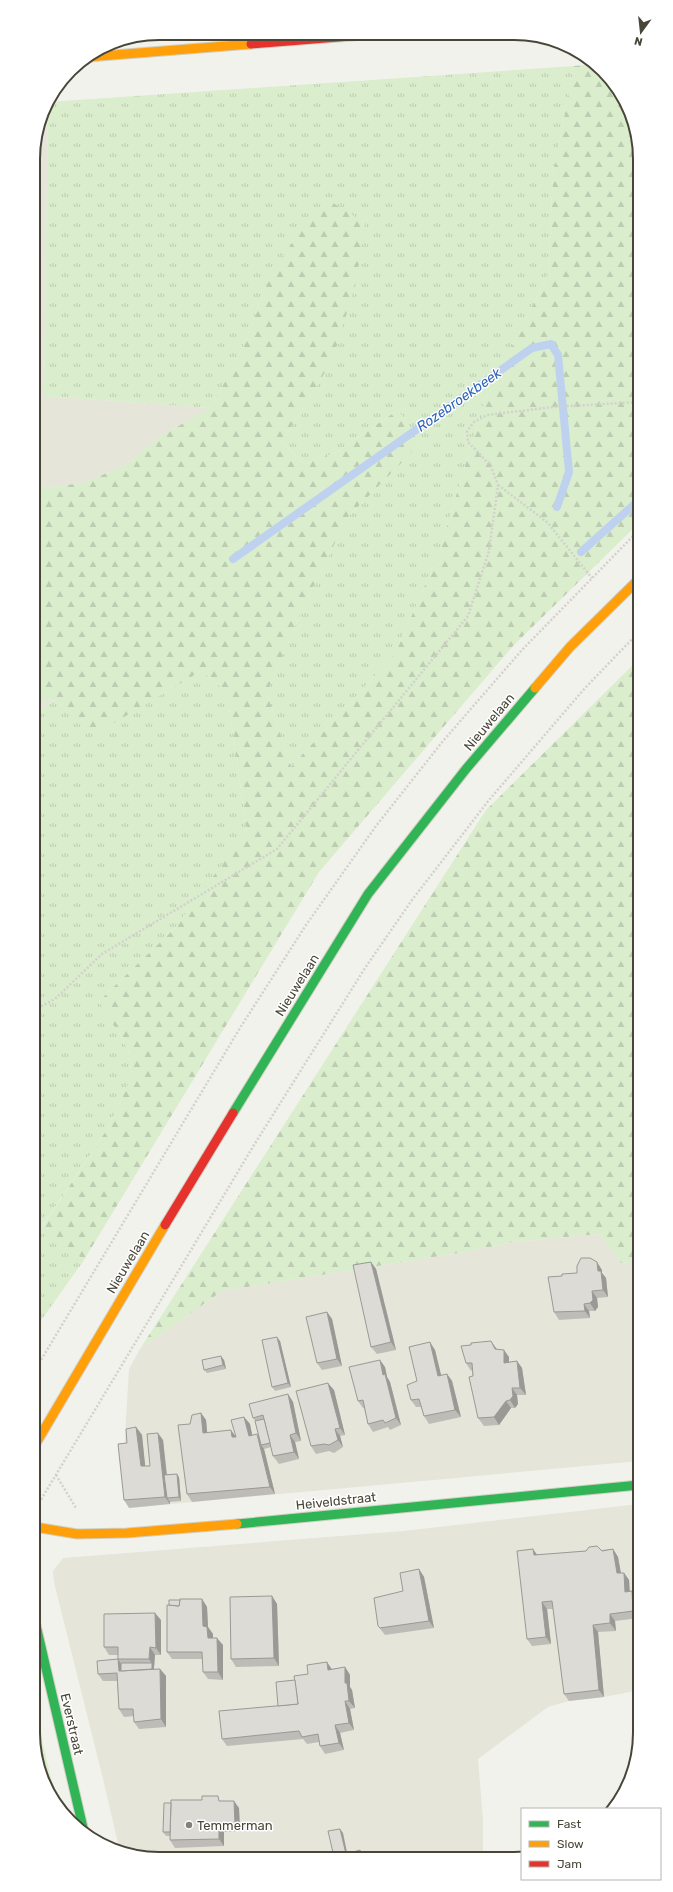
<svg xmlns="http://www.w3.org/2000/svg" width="673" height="1892" font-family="Rubik,sans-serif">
	<defs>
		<pattern id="grass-tufts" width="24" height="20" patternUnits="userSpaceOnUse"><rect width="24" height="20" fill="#daedcd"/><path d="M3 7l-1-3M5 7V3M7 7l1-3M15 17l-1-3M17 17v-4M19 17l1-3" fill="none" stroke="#bdcdb1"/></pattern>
		<pattern id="forest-firs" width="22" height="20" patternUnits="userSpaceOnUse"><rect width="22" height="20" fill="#daedcd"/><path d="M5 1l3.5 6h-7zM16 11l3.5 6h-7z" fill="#bdcdb1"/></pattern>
	</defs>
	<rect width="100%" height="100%" fill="#f2f2ed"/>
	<g fill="#e6e5da">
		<polygon points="48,102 44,396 210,408 159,437 127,464 86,482 47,488 34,480 33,150 46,103"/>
		<polygon points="55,700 34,715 34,703"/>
		<polygon points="600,1234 621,1263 639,1261 639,1461 129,1508 124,1451 129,1369 140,1349 222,1291 471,1251 513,1242"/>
		<polygon points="639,1504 640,1690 604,1697 569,1701 548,1707 478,1759 483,1820 483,1857 134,1857 120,1852 103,1779 54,1582 53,1571 63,1558 403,1531"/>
	</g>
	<g fill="url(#grass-tufts)">
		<polygon points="574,66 553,176 548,275 484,402 439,553 395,654 291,767 267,693 305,603 348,517 420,444 398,410 335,453 304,464 282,442 332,361 272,271 238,359 210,408 44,396 48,102"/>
		<polygon points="201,671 227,692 247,832 174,929 99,1001 128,1049 132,1076 108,1128 42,1226 84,1260 35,1329 34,1001 37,1000 34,996 34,797 38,795 34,790 34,715 55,700 94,734"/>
		<polygon points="35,1712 58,1806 50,1796 35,1758"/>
	</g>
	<g fill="url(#forest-firs)">
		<path d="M 596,64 C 619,82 628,108 638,134 L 638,524 L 513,646 L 319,872 L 84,1260 L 42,1227 L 108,1128 L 132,1076 L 128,1049 L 99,1001 L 174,929 L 247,831 L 227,692 L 201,671 L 94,735 L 55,700 L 34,703 L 34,480 L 47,488 L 86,482 L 127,464 L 159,437 L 210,408 L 238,359 L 272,271 L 316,210 L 333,203 L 365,223 L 356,283 L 332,361 L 282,442 L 304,464 L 335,453 L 398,410 L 420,444 L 348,517 L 305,603 L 267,693 L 291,767 L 395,654 L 439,553 L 484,402 L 548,275 L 553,176 L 574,66 Z"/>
		<polygon points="638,660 639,1261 621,1263 600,1234 513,1242 471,1251 222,1291 140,1349 486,810"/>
	</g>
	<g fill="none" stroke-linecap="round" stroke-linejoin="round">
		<g stroke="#bed2f0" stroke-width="8">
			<polyline points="581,552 638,501"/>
			<polyline points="233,559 532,348 551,344 558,355 569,472 557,507"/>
		</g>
		<defs>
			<g id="fast">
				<polyline points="233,1113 368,894 466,769 535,688"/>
				<polyline points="237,1524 639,1485"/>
				<polyline points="35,1621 84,1832"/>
			</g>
			<g id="slow">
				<polyline points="88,57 251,44"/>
				<polyline points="535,688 570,647 638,580"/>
				<polyline points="35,1445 165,1225"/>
				<polyline points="35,1527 77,1534 127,1533 237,1524"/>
			</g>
			<g id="jam">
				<polyline points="251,44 377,34"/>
				<polyline points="165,1225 233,1113"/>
			</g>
		</defs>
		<use href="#fast" stroke="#d2d0c4" stroke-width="11"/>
		<use href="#slow" stroke="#d2d0c4" stroke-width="11"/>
		<use href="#jam" stroke="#d2d0c4" stroke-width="11"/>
		<g stroke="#d2d2cb" stroke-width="2.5" stroke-dasharray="2 2" stroke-linecap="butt">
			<polyline points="498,485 547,522 592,578"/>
			<polyline points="34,1010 55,999 102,954 277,849 468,616 489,551 498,485 491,466 468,442 467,431 474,422 487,415 553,407 638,402"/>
			<polyline points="35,1370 240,1028 306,925 376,826 443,741 522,650 638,531"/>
			<polyline points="56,1475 76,1508"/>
			<polyline points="39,1503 254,1145 365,968 412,900 489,800 585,688 638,633"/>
		</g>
		<use href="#fast" stroke="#30b455" stroke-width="9"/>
		<use href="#slow" stroke="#ff9f0a" stroke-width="9"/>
		<use href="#jam" stroke="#e5322d" stroke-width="9"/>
	</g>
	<g fill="#bdbcb7">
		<polygon points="371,1262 376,1269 396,1350 377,1354 371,1347"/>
		<polygon points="602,1270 602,1273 606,1278 608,1297 597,1298 598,1307 595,1311 589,1311 590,1318 559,1320 554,1312 562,1276"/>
		<polygon points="327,1312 332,1319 342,1366 322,1370 317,1363"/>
		<polygon points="280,1341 291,1387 275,1391 272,1387"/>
		<polygon points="496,1348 497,1349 509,1357 509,1362 517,1361 522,1368 526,1395 517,1395 518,1404 515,1408 511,1408 499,1425 484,1426 478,1418 472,1370 471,1371 466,1363"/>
		<polygon points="435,1350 441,1375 447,1374 452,1381 461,1417 429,1424 424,1416 421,1407 416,1407 411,1400 417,1381"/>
		<polygon points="224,1360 226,1369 207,1373 204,1370"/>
		<polygon points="385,1367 387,1377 390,1382 401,1425 390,1430 388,1427 373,1432 368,1424 364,1408 363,1408 358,1401"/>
		<polygon points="334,1390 345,1435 340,1436 343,1447 334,1453 329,1451 316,1454 311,1446"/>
		<polygon points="288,1394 293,1402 301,1441 295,1442 299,1459 279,1464 273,1456 271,1447 264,1449 275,1494 192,1502 187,1494 190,1424 201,1413 206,1420 207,1433 235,1437 236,1437 244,1417 250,1424 252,1436 259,1438 255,1421 253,1418"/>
		<polygon points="136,1427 142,1435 145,1466 150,1466 163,1440 167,1474 179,1477 181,1501 170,1502 170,1504 129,1508 124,1500 127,1443"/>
		<polygon points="613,1549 618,1557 621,1573 624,1573 629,1580 630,1592 637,1599 639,1618 615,1621 616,1631 598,1632 604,1697 569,1701 564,1694 553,1609 547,1609 551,1644 532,1646 527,1639 537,1555"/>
		<polygon points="419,1569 424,1577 434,1628 385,1635 378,1626 403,1591"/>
		<polygon points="272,1596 277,1604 279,1666 236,1667 231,1659"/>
		<polygon points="202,1599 207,1607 208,1627 213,1634 213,1638 223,1645 223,1680 208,1679 203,1672 203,1659 172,1659 167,1652 169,1605 180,1600"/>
		<polygon points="161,1620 161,1655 155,1655 154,1669 160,1669 166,1676 166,1727 139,1729 134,1722 134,1716 124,1717 119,1709 117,1681 103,1681 98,1674 118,1659 118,1655 109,1655 104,1647"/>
		<polygon points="327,1662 332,1669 345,1667 350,1675 350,1687 352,1690 355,1708 350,1709 354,1730 340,1733 344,1750 325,1754 320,1746 319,1742 307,1744 303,1739 227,1746 222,1739 278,1706 295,1680 308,1674"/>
		<polygon points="202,1800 221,1801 239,1808 240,1831 224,1832 224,1846 175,1848 170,1840 170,1836 166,1836 163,1832 171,1803"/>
	</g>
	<g fill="#9a9995">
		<polygon points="371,1262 376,1269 396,1350 391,1342"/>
		<polygon points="597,1262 602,1270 602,1273 606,1278 608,1297 603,1290 598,1271"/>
		<polygon points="592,1291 597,1298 598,1307 595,1311 590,1303"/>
		<polygon points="584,1304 589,1311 590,1318 585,1311"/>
		<polygon points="327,1312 332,1319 342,1366 337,1359"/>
		<polygon points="277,1337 280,1341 291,1387 288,1383"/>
		<polygon points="491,1341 496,1348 500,1357 495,1349"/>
		<polygon points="430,1342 435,1350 443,1383 438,1376"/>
		<polygon points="504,1350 509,1357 509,1370 504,1363"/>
		<polygon points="221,1356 224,1360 226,1369 223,1365"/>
		<polygon points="380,1360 385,1367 387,1377 390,1382 401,1425 396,1418 383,1375"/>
		<polygon points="517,1361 522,1368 526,1395 520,1388"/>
		<polygon points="447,1374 452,1381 461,1417 455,1410"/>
		<polygon points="328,1383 334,1390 345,1435 340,1428"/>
		<polygon points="512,1388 517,1395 518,1404 515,1408 510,1400"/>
		<polygon points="288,1394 293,1402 301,1441 296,1433"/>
		<polygon points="506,1401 511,1408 499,1425 494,1417"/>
		<polygon points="201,1413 206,1420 208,1441 203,1433"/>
		<polygon points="244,1417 250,1424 254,1444 249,1436"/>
		<polygon points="136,1427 142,1435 146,1474 141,1466"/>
		<polygon points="335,1429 340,1436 343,1447 338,1440"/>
		<polygon points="231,1430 236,1437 232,1437"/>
		<polygon points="158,1433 163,1440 169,1498 167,1498 170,1502 170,1504 165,1497"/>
		<polygon points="257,1434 262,1442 261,1445 264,1449 275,1494 270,1487"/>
		<polygon points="290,1435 295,1442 299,1459 294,1452"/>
		<polygon points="177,1474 179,1477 181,1501 179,1497"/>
		<polygon points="533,1549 538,1556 534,1555"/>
		<polygon points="613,1549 618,1557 622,1580 617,1573"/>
		<polygon points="419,1569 424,1577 434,1628 429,1621"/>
		<polygon points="624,1573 629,1580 630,1599 625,1592"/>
		<polygon points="632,1591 637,1599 639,1618 633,1611"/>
		<polygon points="272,1596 277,1604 279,1666 274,1658"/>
		<polygon points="202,1599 207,1607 208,1627 213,1634 213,1646 208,1638 203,1626"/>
		<polygon points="542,1602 547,1609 551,1644 546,1637"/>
		<polygon points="155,1613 161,1620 161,1655 156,1648"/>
		<polygon points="610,1614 615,1621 616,1631 610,1623"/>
		<polygon points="593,1625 598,1632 604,1697 599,1690"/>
		<polygon points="217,1638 223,1645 223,1680 218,1672"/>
		<polygon points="150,1647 155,1655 154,1667 149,1659"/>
		<polygon points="118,1659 123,1667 124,1674 119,1671"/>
		<polygon points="327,1662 332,1670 328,1670"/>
		<polygon points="152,1663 154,1667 154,1676 152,1673"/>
		<polygon points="345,1667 350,1675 350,1687 352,1690 355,1708 349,1701 345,1683"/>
		<polygon points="160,1669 166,1676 166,1727 161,1719"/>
		<polygon points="345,1701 350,1709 354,1730 349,1723"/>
		<polygon points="335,1725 340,1733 344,1750 339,1743"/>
		<polygon points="234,1801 239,1808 240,1831 235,1824"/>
		<polygon points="219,1824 224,1832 224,1846 219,1839"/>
		<polygon points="340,1829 343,1833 348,1857 346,1854"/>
		<polygon points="360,1850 363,1854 363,1857 361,1857"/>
	</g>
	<g fill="#dcdbd5" stroke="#9a9995">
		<polygon points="581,1258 590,1258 597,1262 598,1271 601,1271 603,1290 592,1291 593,1300 590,1303 584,1304 585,1311 554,1312 548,1277 562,1276 562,1274 577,1273 577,1266"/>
		<polygon points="371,1262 391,1342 371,1347 353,1265"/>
		<polygon points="327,1312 337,1359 317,1363 306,1317"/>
		<polygon points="277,1337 288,1383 272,1387 262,1340"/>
		<polygon points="491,1341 495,1349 504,1350 504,1363 517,1361 520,1388 512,1388 513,1396 510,1400 506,1401 494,1417 478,1418 469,1377 473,1376 472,1363 466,1363 461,1346 471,1345 471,1343"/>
		<polygon points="430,1342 438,1376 447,1374 455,1410 424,1416 419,1399 411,1400 407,1385 417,1381 409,1347"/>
		<polygon points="221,1356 223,1365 204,1370 202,1360"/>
		<polygon points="380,1360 383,1375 385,1374 396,1418 385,1423 383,1420 368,1424 363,1400 358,1401 349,1367"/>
		<polygon points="328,1383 340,1428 335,1429 338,1440 329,1445 324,1444 311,1446 296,1391"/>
		<polygon points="288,1394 296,1433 290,1435 294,1452 273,1456 263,1415 253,1418 249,1404"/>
		<polygon points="201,1413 203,1433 231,1430 232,1437 236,1437 231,1420 244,1417 249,1436 257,1434 270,1487 187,1494 178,1425 190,1424 192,1415"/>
		<polygon points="264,1419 270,1443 261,1445 255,1421"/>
		<polygon points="136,1427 141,1466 150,1466 147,1434 158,1433 165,1497 124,1500 118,1444 127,1443 126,1429"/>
		<polygon points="177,1474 179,1497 167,1498 164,1475"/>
		<polygon points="597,1546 602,1551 613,1549 617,1573 624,1573 625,1592 632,1591 633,1611 610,1614 610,1623 593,1625 599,1690 564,1694 552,1601 542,1602 546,1637 527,1639 517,1551 533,1549 534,1555 586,1551 589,1547"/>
		<polygon points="419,1569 429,1621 380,1628 378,1626 374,1598 403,1591 400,1573"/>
		<polygon points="272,1596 274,1658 231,1659 230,1597"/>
		<polygon points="180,1599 202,1599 203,1626 207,1627 208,1638 217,1638 218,1672 203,1672 202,1652 167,1652 167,1605 179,1606"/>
		<polygon points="169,1600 180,1600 179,1606 169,1605"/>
		<polygon points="155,1613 156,1648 150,1647 149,1659 118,1659 119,1671 160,1669 161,1719 134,1722 133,1709 119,1709 117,1673 98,1674 97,1661 118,1659 118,1647 104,1647 104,1614"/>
		<polygon points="327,1662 328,1670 345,1667 345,1683 347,1683 349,1701 345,1701 349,1723 335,1725 339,1743 320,1746 318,1734 302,1737 299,1731 222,1739 219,1711 298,1704 294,1676 308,1674 307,1665"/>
		<polygon points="121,1663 152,1663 152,1669 121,1671"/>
		<polygon points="295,1680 298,1704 278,1706 276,1682"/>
		<polygon points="202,1796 218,1796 219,1801 234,1801 235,1824 219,1824 219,1839 170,1840 171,1800 202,1800"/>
		<polygon points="164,1803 171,1803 170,1832 163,1832"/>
		<polygon points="340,1829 346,1854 360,1850 361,1857 334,1857 328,1831"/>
	</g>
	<circle fill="#848277" stroke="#fff" stroke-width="1.5" cx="189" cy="1825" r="4"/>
	<g text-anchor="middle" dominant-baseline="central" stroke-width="3" stroke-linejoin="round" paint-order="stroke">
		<g font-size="13" fill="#494638" stroke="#fff">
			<text transform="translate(489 722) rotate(-50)">Nieuwelaan</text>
			<text transform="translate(297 985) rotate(-58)">Nieuwelaan</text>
			<text transform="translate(128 1262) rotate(-59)">Nieuwelaan</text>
			<text transform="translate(336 1501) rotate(-6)">Heiveldstraat</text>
			<text transform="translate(72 1724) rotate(77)">Everstraat</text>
		</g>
		<g font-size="13" fill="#494638" stroke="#fff" text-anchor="start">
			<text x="197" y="1825">Temmerman</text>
		</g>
		<g font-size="14" font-style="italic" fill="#3065b7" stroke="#fff">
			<text transform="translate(459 400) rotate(-35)">Rozebroekbeek</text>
		</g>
	</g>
	<path d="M0 0H673V1892H0ZM159 40H514A119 119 0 0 1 633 159V1733A119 119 0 0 1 514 1852H159A119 119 0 0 1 40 1733V159A119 119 0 0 1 159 40Z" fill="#fff" fill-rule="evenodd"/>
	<path fill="none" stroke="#494638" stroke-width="2" d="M159 40H514A119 119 0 0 1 633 159V1733A119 119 0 0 1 514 1852H159A119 119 0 0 1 40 1733V159A119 119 0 0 1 159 40Z"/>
	<rect x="521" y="1808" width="140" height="72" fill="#ffffff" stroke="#b6b5af"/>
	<rect x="529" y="1821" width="20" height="6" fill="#30b455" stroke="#b6b5af"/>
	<text x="557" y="1828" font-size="12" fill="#494638">Fast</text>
	<rect x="529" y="1841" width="20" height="6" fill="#ff9f0a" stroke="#b6b5af"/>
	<text x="557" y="1848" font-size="12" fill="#494638">Slow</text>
	<rect x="529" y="1861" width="20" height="6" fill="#e5322d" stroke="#b6b5af"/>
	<text x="557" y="1868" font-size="12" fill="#494638">Jam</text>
	<g transform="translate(641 32) rotate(195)" stroke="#ffffff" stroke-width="3" paint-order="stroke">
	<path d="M0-3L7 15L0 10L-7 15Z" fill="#494638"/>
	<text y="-6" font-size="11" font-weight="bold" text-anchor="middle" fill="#494638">N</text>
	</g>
</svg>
